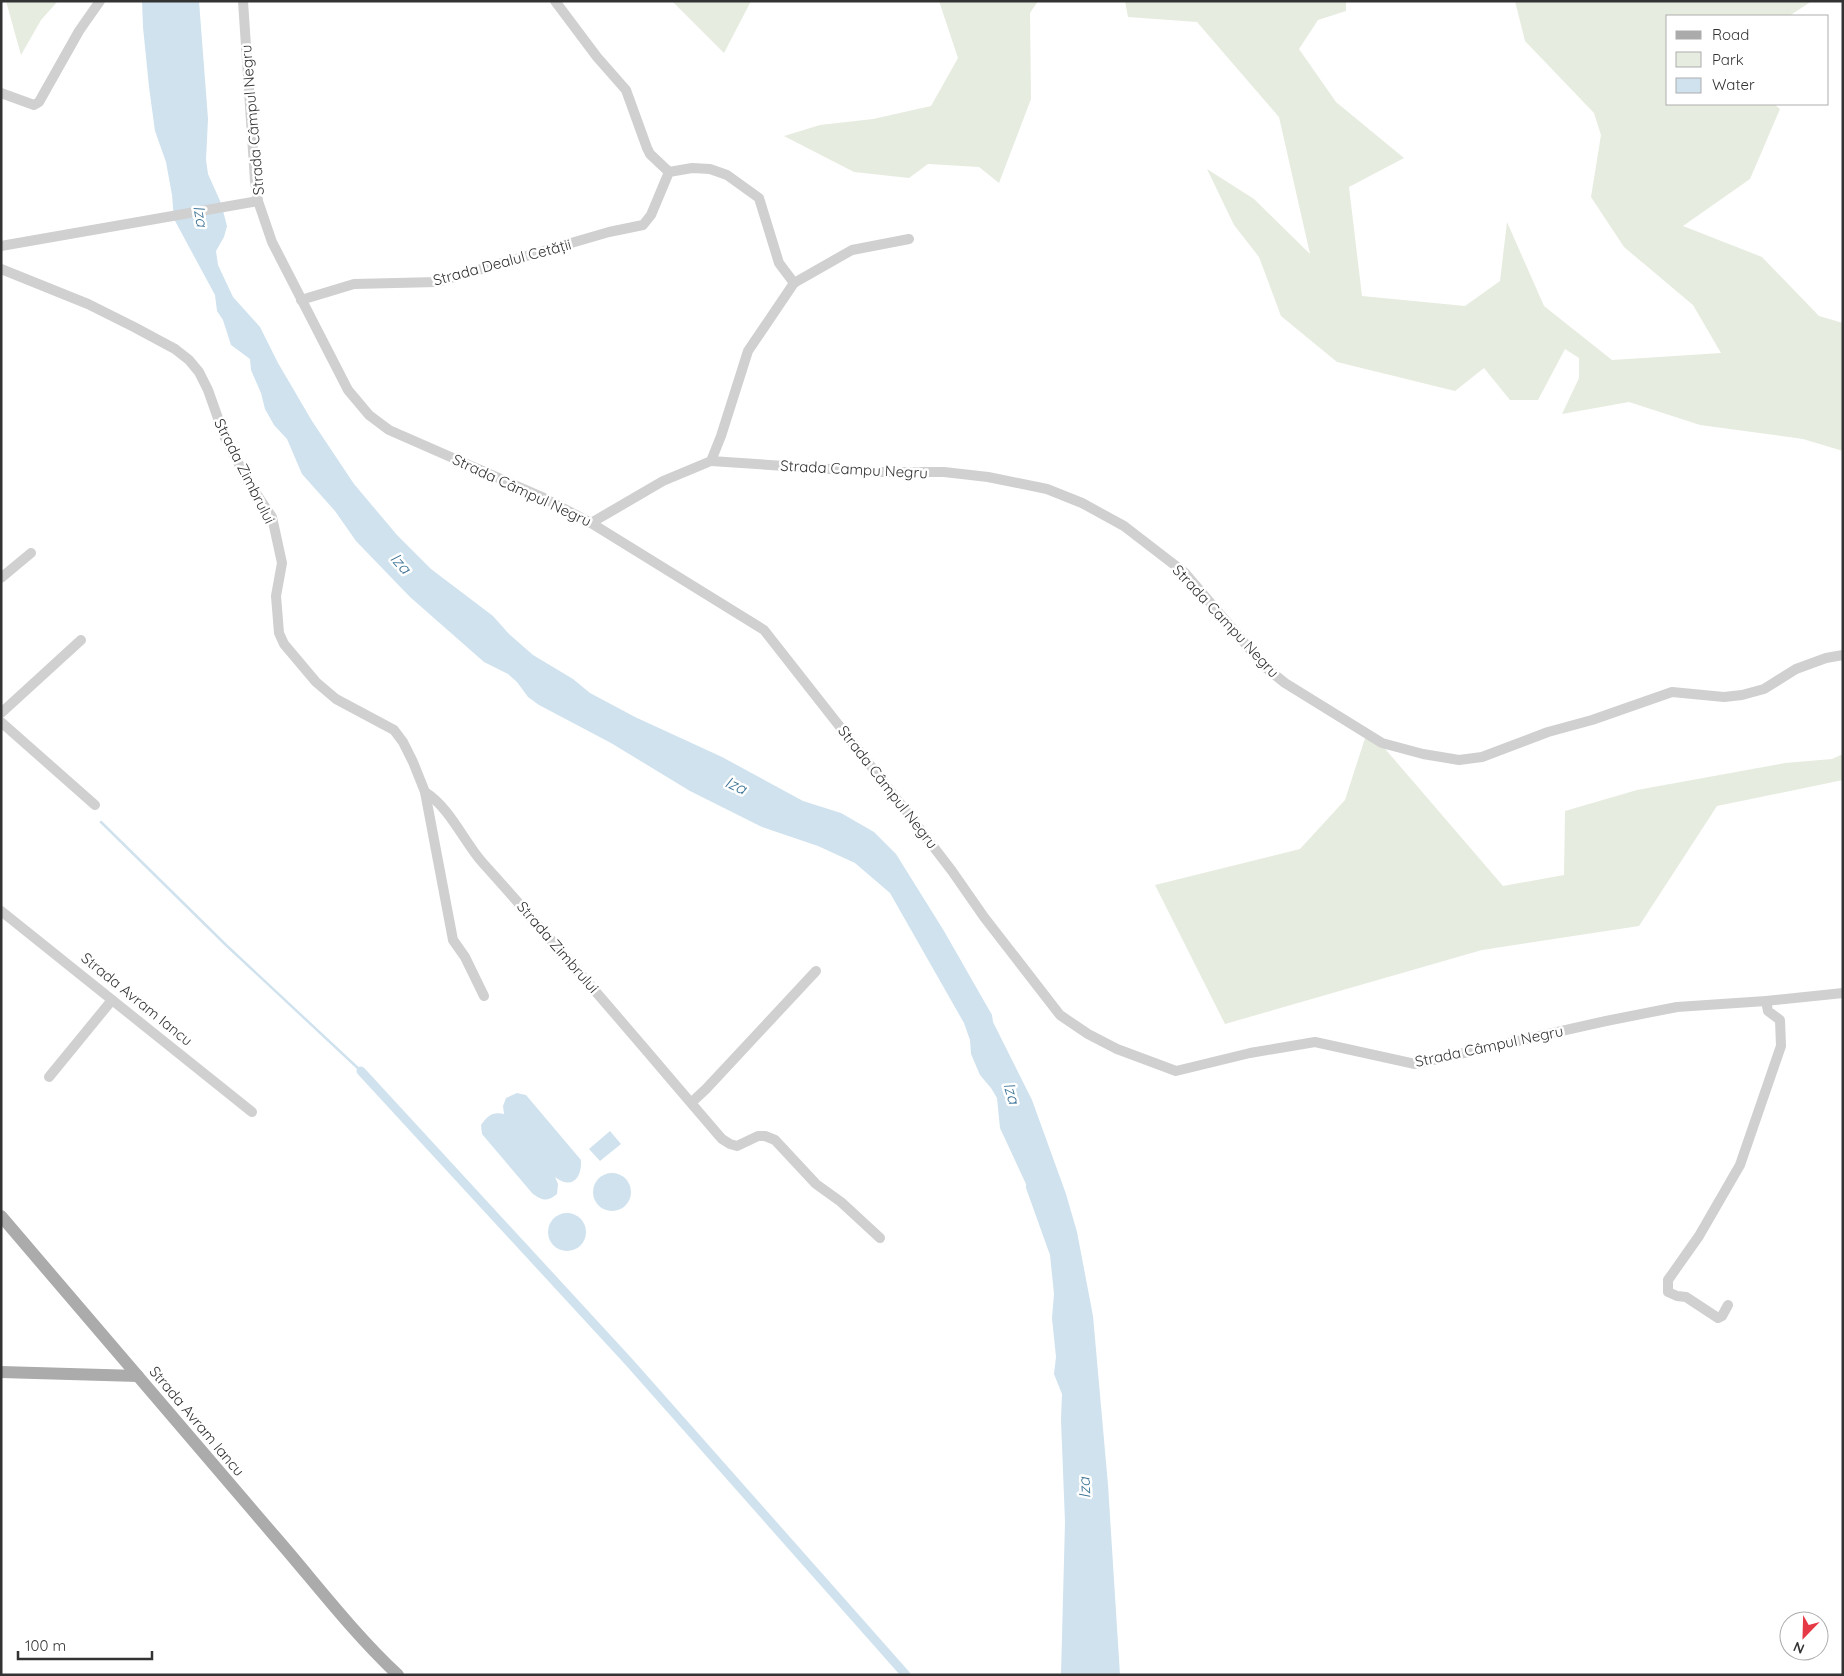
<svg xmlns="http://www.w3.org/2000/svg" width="1844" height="1676" font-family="Quicksand,sans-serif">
	<rect width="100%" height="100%" fill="#fff"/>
	<g fill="#e6ecdf">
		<polygon points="6,1 58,1 41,20 21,55"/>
		<polygon points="672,1 751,1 724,53"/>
		<polygon points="939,1 1038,1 1030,13 1031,99 999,183 979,167 928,164 909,178 854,172 784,136 820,125 873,119 931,106 958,58"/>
		<polygon points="1125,1 1346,1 1346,11 1318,20 1299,49 1336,102 1404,158 1349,187 1362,296 1465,306 1500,281 1507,222 1544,306 1612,360 1721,353 1693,305 1624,247 1591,197 1601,135 1594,113 1525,41 1515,1 1812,1 1789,16 1668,16 1668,104 1774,104 1780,109 1750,179 1683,226 1762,257 1819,316 1843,323 1843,451 1803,439 1700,425 1629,402 1562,414 1579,378 1579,358 1565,349 1538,400 1510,400 1484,368 1455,391 1337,362 1281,316 1259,257 1234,225 1207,169 1254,199 1310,254 1279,117 1197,22 1128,17"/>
		<polygon points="1368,729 1503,886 1564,875 1565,811 1637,790 1785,763 1832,759 1843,754 1843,780 1717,806 1639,926 1482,950 1225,1024 1155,885 1300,849 1345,800"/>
	</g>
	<g fill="#cfe2ee">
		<polygon points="142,1 199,1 208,119 206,160 208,174 221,203 227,226 224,237 216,251 218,265 233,297 260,327 278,363 312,421 354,484 397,535 431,569 493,616 509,634 533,655 573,679 590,693 635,717 722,757 803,801 841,813 874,832 896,854 944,931 992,1015 993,1022 1032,1100 1066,1194 1077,1232 1093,1316 1108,1485 1120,1675 1061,1675 1065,1522 1061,1420 1062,1394 1054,1374 1056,1357 1052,1318 1054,1294 1050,1255 1026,1188 1026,1184 1000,1128 997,1098 991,1088 980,1075 971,1054 970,1040 964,1023 890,893 855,863 818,846 762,827 690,791 611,743 539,705 528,697 517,682 508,674 484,662 410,597 356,541 335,511 302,474 287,439 274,425 265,409 261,393 251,370 250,359 231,345 223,320 217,311 215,295 174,219 172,195 166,162 155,131 149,87 143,27"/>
		<path d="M 517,1093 L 526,1095 L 581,1160 C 582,1178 572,1190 555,1177 L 558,1184 L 557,1194 C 547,1202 542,1201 532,1193 L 482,1134 L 481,1125 C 487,1116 493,1111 504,1114 L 503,1106 L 506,1098 Z"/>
		<polygon points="610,1131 621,1144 600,1161 589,1149"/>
		<circle cx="612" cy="1192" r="19"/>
		<circle cx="567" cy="1232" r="19"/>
	</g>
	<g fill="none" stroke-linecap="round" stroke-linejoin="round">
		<polyline stroke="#cfe2ee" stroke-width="2.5" points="101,822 226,945 361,1071"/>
		<polyline stroke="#cfe2ee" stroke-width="9" points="361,1071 629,1362 906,1675"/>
		<g stroke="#d0d0d0" stroke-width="10">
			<polyline points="243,1 255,181 258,201 272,242 348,390 369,415 389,430 542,497 591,523 764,630 903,807 952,871 984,917 1060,1015 1088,1034 1117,1049 1176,1071 1250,1053 1315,1042 1415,1064 1606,1021 1677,1007 1766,1001 1843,993"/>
			<polyline points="555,1 597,57 626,90 647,148 650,154 669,172"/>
			<polyline points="1,93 34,105 39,102 79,31 100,1"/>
			<polyline points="1,246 258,201"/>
			<polyline points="1,269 88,304 134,327 175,349 189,360 199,372 208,390 225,438 249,483 272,517 282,563 276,596 279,633 284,644 316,682 336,699 394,730 403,742 413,762 425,792 453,940 465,957 484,996"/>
			<polyline points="301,300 354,284 437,282 609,232 643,225 651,215 669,172 692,168 710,169 727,175 759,198 779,263 794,283"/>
			<polyline points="711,461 874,472 944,472 988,477 1047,489 1082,503 1124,526 1185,573 1265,667 1285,683 1382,743 1423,754 1459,760 1482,757 1548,732 1592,720 1672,692 1724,697 1742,695 1764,689 1796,669 1826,658 1843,655"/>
			<polyline points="591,523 663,481 711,461 721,436 748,351 794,283 852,250 909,239"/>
			<polyline points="1,578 31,553"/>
			<polyline points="1,713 81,640"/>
			<polyline points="1,722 95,805"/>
			<path d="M 425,792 C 450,808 463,840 482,862 C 564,953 643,1047 722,1139 L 730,1144 L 737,1146 L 758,1136 L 765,1136 L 775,1140 L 816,1184 L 841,1202 L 880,1238"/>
			<polyline points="1,911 252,1112"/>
			<polyline points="49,1077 112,1000"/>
			<polyline points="692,1102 706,1089 816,971"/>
			<polyline points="1728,1305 1722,1316 1718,1318 1686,1297 1677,1296 1668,1292 1668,1280 1699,1236 1740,1165 1781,1046 1780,1020 1768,1011 1766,1001"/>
		</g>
		<g stroke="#ababab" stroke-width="12">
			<path d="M 1,1216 C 91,1322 181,1428 272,1533 C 314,1581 352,1632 398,1675"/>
			<polyline points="1,1372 138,1376"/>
		</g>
	</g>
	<g text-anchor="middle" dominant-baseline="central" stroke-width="5" stroke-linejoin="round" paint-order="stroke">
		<g font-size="15" fill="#333" stroke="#fff">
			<text transform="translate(252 120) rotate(-95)">Strada Câmpul Negru</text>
			<text transform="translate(502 262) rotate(-15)">Strada Dealul Cetății</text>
			<text transform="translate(854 469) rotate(3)">Strada Campu Negru</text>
			<text transform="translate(245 471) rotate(63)">Strada Zimbrului</text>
			<text transform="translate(522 490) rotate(25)">Strada Câmpul Negru</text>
			<text transform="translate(1226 621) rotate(47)">Strada Campu Negru</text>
			<text transform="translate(888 787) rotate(52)">Strada Câmpul Negru</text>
			<text transform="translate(558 947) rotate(49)">Strada Zimbrului</text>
			<text transform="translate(137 999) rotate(39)">Strada Avram Iancu</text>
			<text transform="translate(1489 1046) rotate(-12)">Strada Câmpul Negru</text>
			<text transform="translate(197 1421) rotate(50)">Strada Avram Iancu</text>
		</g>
		<g font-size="16" font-style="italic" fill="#3f7597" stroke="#fff">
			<text transform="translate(201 216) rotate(80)">Iza</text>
			<text transform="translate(401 563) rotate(48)">Iza</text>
			<text transform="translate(736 785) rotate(25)">Iza</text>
			<text transform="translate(1012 1093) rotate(73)">Iza</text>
			<text transform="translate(1084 1488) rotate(-93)">Iza</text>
		</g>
	</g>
	<rect width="1844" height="1676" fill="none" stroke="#333333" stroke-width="5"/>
	<rect x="1666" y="15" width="162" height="90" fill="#ffffff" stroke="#adadad"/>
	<rect x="1676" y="31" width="25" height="8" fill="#ababab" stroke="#adadad"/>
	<text x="1712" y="40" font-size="15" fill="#333333">Road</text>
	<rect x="1676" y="52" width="25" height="15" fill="#e6ecdf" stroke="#adadad"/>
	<text x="1712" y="65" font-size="15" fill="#333333">Park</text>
	<rect x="1676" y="78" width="25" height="15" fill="#cfe2ee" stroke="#adadad"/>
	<text x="1712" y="90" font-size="15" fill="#333333">Water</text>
	<g transform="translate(1804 1636) rotate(203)"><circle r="24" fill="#ffffff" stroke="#adadad"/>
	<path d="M0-4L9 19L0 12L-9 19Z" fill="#e63946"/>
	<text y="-8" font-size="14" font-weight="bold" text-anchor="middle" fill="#333333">N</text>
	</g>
	<path d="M18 1651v8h134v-8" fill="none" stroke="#333333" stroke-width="2.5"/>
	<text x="25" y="1651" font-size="15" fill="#333333" stroke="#ffffff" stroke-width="4" paint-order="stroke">100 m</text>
</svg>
